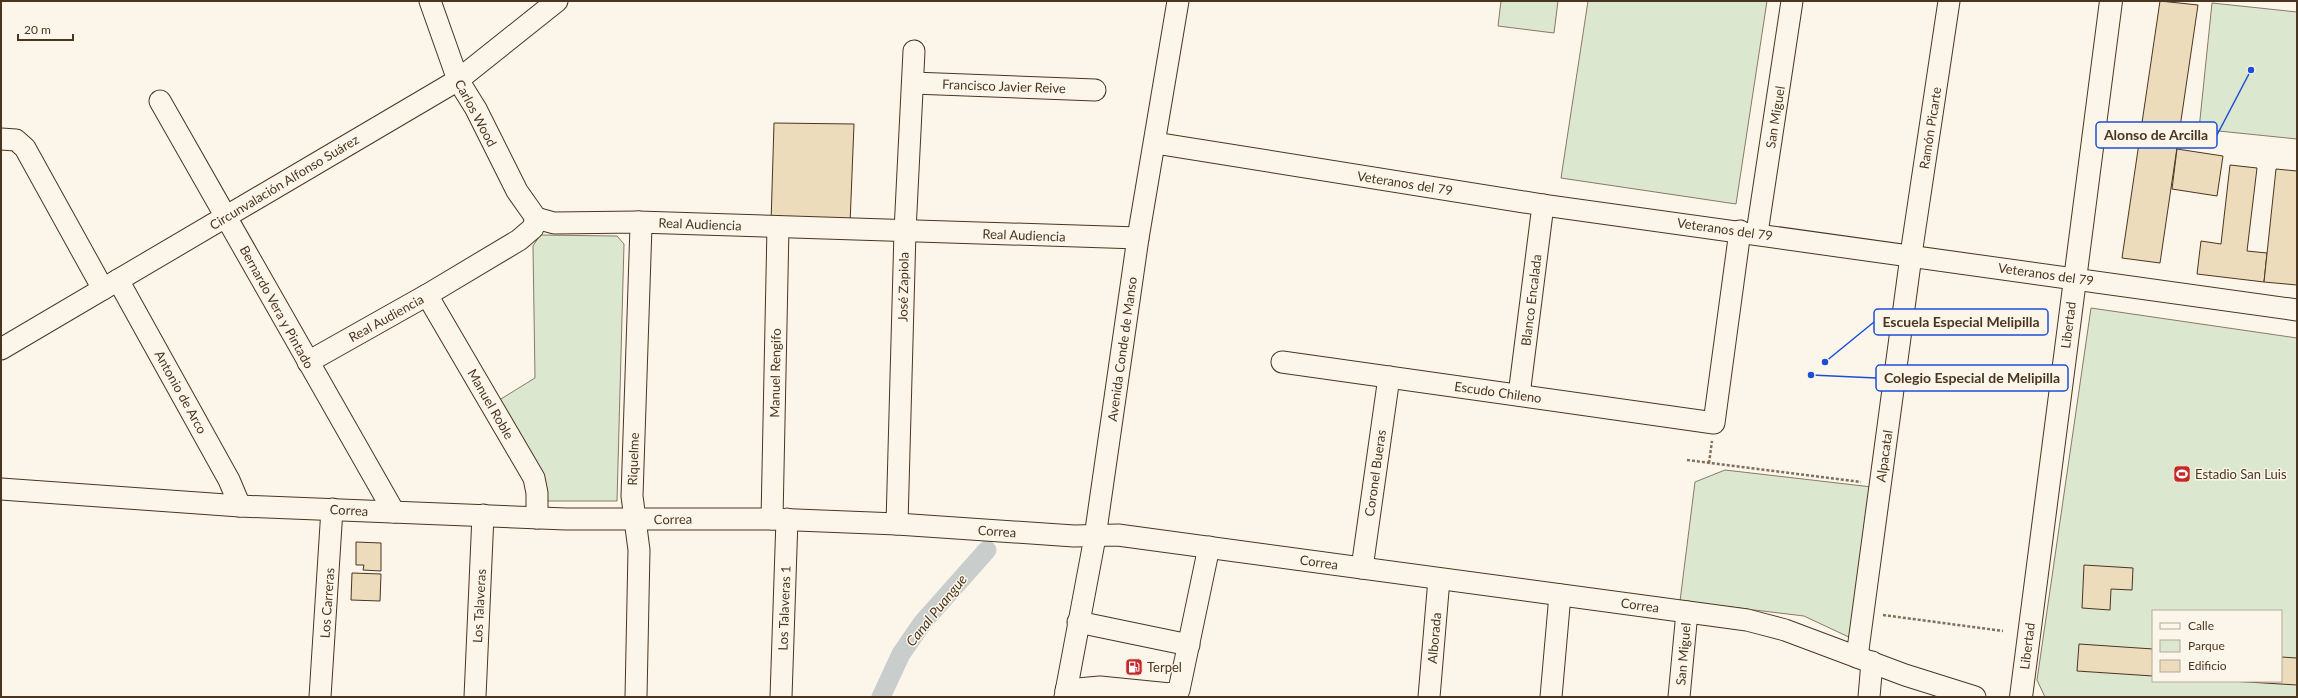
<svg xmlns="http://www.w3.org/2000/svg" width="2298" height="698" font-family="Lato,sans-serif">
	<rect width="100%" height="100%" fill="#fbf6e9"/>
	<g fill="#dce7d0" stroke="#887966" fill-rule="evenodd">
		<polygon points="1501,1 1558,1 1554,33 1498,26"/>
		<polygon points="1588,1 1767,1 1736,204 1561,178"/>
		<polygon points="2212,3 2297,12 2297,139 2199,129"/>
		<polygon points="540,235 617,236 624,244 617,501 540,501 496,402 535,378 533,246"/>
		<path d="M 2091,308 L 2297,338 L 2297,697 L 2045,697 L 2037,680 ZM 2153,611 L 2281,611 L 2281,681 L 2153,681 Z"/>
		<polygon points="1725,470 1872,487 1853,639 1804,616 1680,601 1695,482"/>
	</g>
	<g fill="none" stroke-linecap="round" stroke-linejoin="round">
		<polyline stroke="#c9cecd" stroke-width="19" points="881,697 901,654 923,622 987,550"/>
	</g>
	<g fill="#ecdcbc" stroke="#4a3520">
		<polygon points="2160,1 2198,5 2160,263 2122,258"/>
		<polygon points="774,123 854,124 850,224 771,223"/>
		<polygon points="2177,149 2223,156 2217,196 2172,189"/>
		<polygon points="2230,165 2257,168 2247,251 2267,253 2264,282 2197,274 2201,241 2221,244"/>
		<polygon points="2276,169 2297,171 2297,285 2264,282"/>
		<polygon points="356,542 381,543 381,571 363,570 364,565 356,565"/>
		<polygon points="2084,565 2133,568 2132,590 2111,589 2110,610 2082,608"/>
		<polygon points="352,573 381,574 380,601 351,600"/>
		<polygon points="2079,644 2153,649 2153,676 2077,671"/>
		<polygon points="2281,657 2297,658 2297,685 2231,681 2281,681"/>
	</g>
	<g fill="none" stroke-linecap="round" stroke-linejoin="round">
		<defs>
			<g id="minor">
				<polyline points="430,1 458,80 476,109 517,191 536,218"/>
				<polyline points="913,83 1095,90"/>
				<polyline points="160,101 394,512"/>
				<polyline points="1,139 16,140 25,148 103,289"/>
				<polyline points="1155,143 1543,205 2297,310"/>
				<polyline points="536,218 554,223 638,222 1138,238"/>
				<polyline points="1757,233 1792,1"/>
				<polyline points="118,280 229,480 240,506"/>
				<polyline points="427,295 534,478 537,493 537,518"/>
				<polyline points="1,349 458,80 557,1"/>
				<polyline points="308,362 427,295 519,240 533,228 536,218"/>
				<polyline points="1282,362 1714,423 1740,231"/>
				<polyline points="1519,395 1543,205"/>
				<polyline points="1,489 240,506 566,519 772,519 897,524 1074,536 1118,535 1747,620 1785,630 1905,675 1975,697"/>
				<polyline points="772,519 778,227"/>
				<polyline points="897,524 905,231 914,51"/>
				<polyline points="1362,568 1389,377"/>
				<polyline points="1078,622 1189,645"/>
				<polyline points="1857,657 1913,241 1949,1"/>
				<polyline points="1066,690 1100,687 1170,694 1179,690 1209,547"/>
				<polyline points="320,697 332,509"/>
				<polyline points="475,697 483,515"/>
				<polyline points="636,697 639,550 632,496 641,226 638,222"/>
				<polyline points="781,697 787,519"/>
				<polyline points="1065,697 1095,537 1138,238 1178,1"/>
				<polyline points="1429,697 1439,579"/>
				<polyline points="1551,697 1560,595"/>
				<polyline points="1679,697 1687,612"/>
				<polyline points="1869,697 1872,662"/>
			</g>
			<polyline id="major" points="2021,697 2111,1"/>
		</defs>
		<use href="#minor" stroke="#4a3520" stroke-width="23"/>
		<use href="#major" stroke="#4a3520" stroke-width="24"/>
		<g stroke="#7f6f5c" stroke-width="2.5" stroke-dasharray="3 2" stroke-linecap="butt">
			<polyline points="1687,460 1861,482"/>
			<polyline points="1709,463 1712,441"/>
			<polyline points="1883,615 2003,631"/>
		</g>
		<use href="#minor" stroke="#fbf6e9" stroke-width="21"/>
		<use href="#major" stroke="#fbf6e9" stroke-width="22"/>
	</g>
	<defs>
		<symbol id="stadium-square" viewBox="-11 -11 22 22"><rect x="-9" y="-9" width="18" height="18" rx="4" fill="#c62828" stroke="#fbf6e9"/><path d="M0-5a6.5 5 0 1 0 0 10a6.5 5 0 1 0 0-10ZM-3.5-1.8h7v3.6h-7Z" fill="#fff"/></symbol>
		<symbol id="fuel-square" viewBox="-11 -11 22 22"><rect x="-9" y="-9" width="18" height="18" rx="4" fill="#c62828" stroke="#fbf6e9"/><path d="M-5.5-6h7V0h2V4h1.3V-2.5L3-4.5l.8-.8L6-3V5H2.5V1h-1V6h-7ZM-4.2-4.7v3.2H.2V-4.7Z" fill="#fff"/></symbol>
	</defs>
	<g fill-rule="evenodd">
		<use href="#stadium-square" x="2172" y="464" width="20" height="20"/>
		<use href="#fuel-square" x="1124" y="657" width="20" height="20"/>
	</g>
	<g text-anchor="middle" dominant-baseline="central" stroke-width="3" stroke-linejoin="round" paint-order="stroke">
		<g font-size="13" fill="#4a3520" stroke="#fbf6e9">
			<text transform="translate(1004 86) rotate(2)">Francisco Javier Reive</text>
			<text transform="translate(476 113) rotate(62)">Carlos Wood</text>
			<text transform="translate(1775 117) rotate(-81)">San Miguel</text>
			<text transform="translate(1930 128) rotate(-81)">Ramón Picarte</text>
			<text transform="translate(284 182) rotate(-31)">Circunvalación Alfonso Suárez</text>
			<text transform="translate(1405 183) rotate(9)">Veteranos del 79</text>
			<text transform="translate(700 224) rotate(2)">Real Audiencia</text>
			<text transform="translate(1725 229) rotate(8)">Veteranos del 79</text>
			<text transform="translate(1024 235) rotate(2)">Real Audiencia</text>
			<text transform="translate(2046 274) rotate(8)">Veteranos del 79</text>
			<text transform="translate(903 287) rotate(-89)">José Zapiola</text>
			<text transform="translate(1531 300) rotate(-83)">Blanco Encalada</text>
			<text transform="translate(277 307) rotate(61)">Bernardo Vera y Pintado</text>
			<text transform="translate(386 318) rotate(-29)">Real Audiencia</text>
			<text transform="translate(2068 325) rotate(-83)">Libertad</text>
			<text transform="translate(1122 349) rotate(-82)">Avenida Conde de Manso</text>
			<text transform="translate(775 373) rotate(-89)">Manuel Rengifo</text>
			<text transform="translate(181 392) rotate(61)">Antonio de Arco</text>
			<text transform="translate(1498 392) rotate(8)">Escudo Chileno</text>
			<text transform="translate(491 404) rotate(60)">Manuel Roble</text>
			<text transform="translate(1884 456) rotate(-82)">Alpacatal</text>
			<text transform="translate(633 459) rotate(-88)">Riquelme</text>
			<text transform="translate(1375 473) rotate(-82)">Coronel Bueras</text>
			<text transform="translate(349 510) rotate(3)">Correa</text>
			<text transform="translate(673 519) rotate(-1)">Correa</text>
			<text transform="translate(997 531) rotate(4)">Correa</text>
			<text transform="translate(1319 562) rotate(8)">Correa</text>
			<text transform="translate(327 603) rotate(-86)">Los Carreras</text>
			<text transform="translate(1640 605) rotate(8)">Correa</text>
			<text transform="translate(479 606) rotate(-87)">Los Talaveras</text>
			<text transform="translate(784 608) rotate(-88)">Los Talaveras 1</text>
			<text transform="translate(1434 638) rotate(-85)">Alborada</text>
			<text transform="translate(2027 646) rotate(-83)">Libertad</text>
			<text transform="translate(1683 654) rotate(-85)">San Miguel</text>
		</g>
		<g font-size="13" fill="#4a3520" stroke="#fbf6e9" text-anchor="start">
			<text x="2195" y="474">Estadio San Luis</text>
			<text x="1147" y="667">Terpel</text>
		</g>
		<g font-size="14" font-style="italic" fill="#4a3520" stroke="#fbf6e9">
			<text transform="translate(936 610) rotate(-51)">Canal Puangue</text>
		</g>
	</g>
	<path fill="none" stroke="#1d4ed8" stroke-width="1.5" d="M2251 70L2217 135M1825 362L1874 322M1811 375L1876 378"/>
	<g fill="#1d4ed8" stroke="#fbf6e9" stroke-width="1.5">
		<circle cx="2251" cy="70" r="4"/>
		<circle cx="1825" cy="362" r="4"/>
		<circle cx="1811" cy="375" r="4"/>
	</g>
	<g fill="#fbf6e9" stroke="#1d4ed8" stroke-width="1.5">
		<rect x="2096" y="122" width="121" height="26" rx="4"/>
		<rect x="1874" y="309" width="174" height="26" rx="4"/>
		<rect x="1876" y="365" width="192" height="26" rx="4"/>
	</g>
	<g font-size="14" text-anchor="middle" font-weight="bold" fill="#4a3520">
		<text x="2156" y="140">Alonso de Arcilla</text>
		<text x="1961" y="327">Escuela Especial Melipilla</text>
		<text x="1972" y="383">Colegio Especial de Melipilla</text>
	</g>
	<rect width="2298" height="698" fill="none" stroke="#4a3520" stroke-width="4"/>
	<rect x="2152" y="610" width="130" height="72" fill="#fbf6e9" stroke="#b4a999"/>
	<rect x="2160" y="623" width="20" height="6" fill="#fbf6e9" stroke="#b4a999"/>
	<text x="2188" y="630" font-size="12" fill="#4a3520">Calle</text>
	<rect x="2160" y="640" width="20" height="12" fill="#dce7d0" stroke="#b4a999"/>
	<text x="2188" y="650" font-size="12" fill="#4a3520">Parque</text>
	<rect x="2160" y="660" width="20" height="12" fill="#ecdcbc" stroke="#b4a999"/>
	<text x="2188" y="670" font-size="12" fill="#4a3520">Edificio</text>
	<path d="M18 34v6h55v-6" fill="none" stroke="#4a3520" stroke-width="2"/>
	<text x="24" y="34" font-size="12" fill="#4a3520" stroke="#fbf6e9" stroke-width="3" paint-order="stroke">20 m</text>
</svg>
